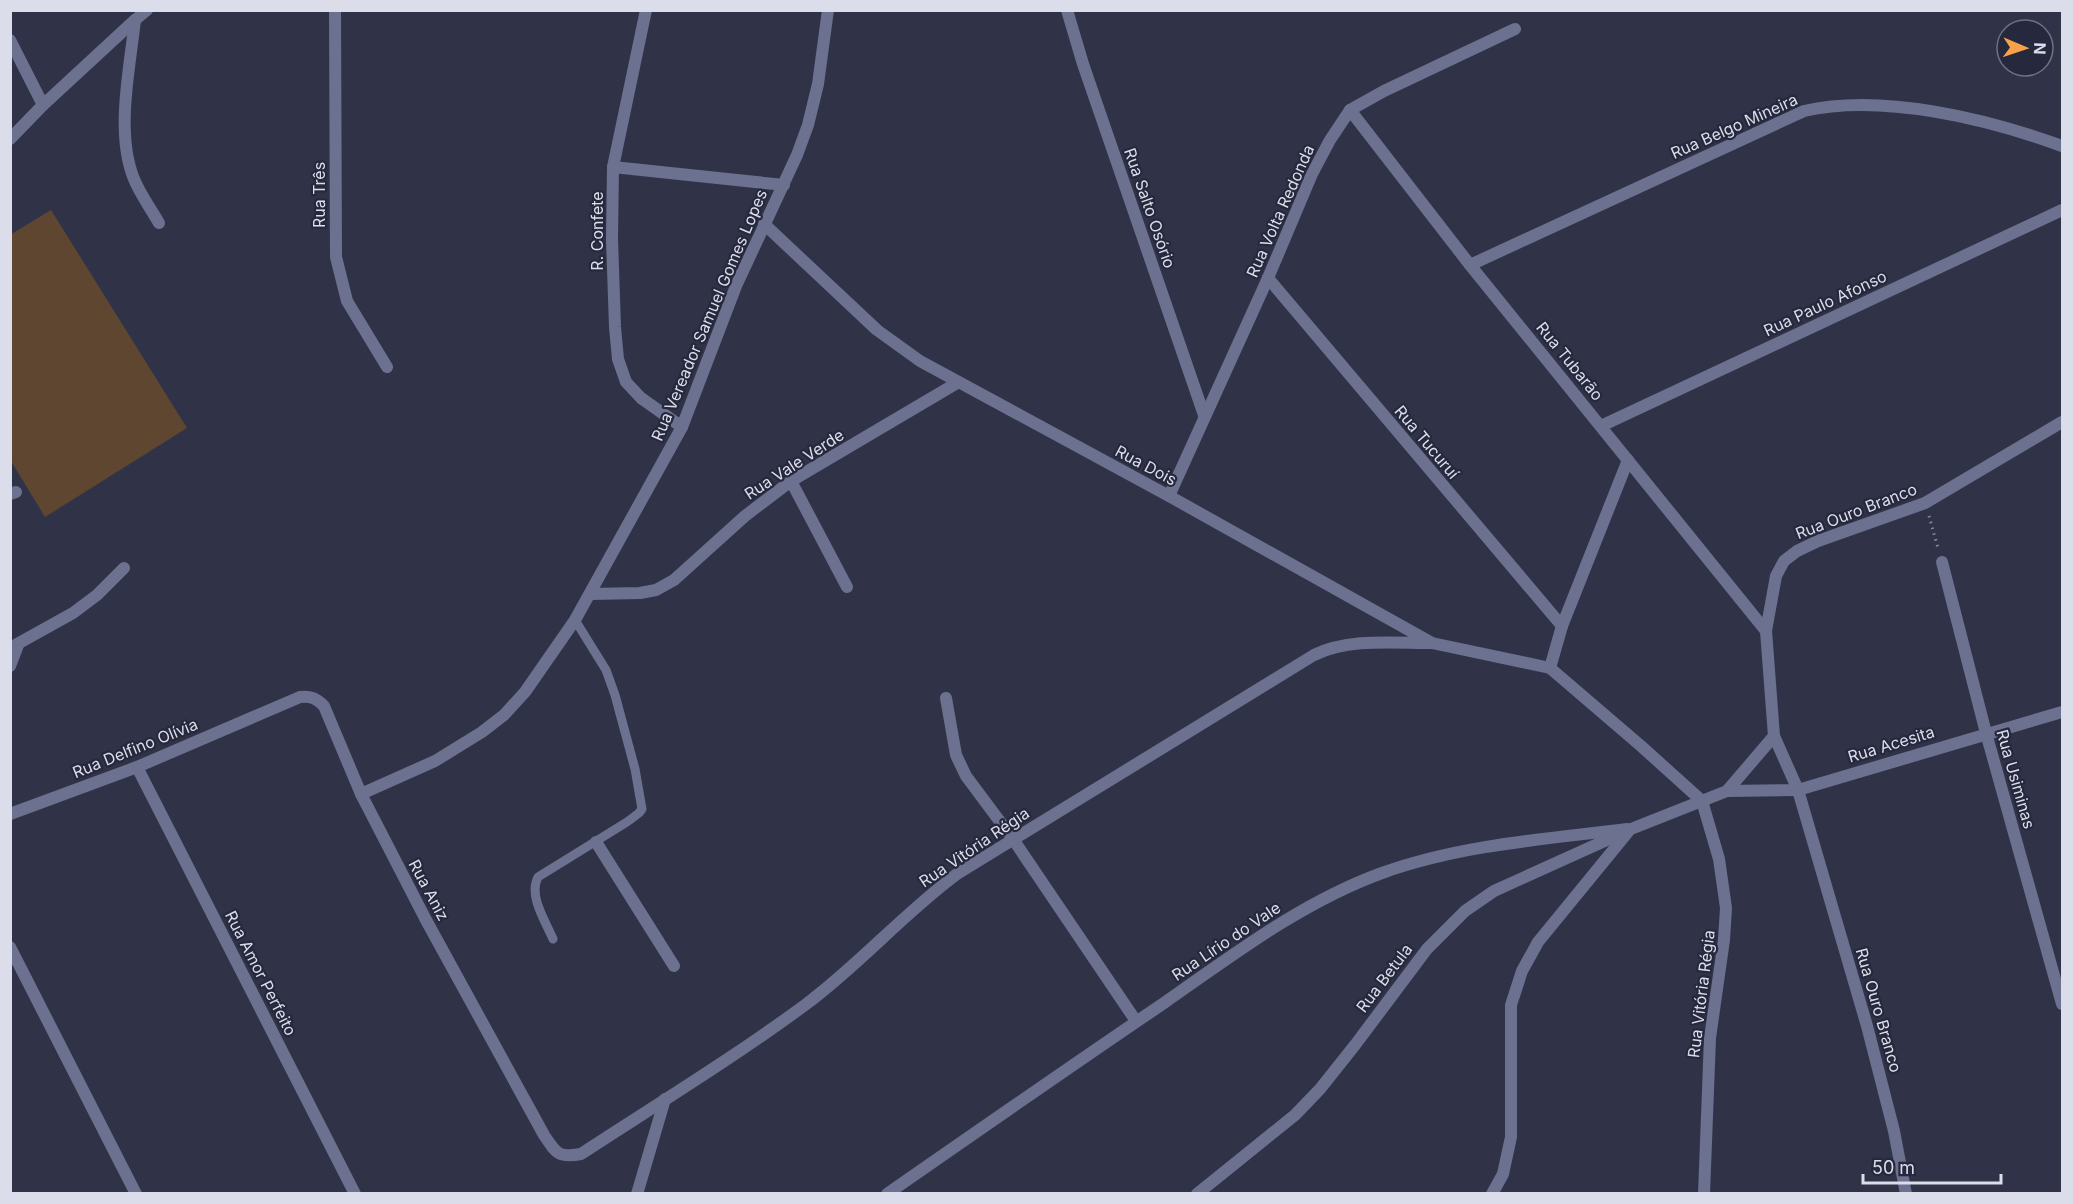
<svg xmlns="http://www.w3.org/2000/svg" width="2073" height="1204" font-family="Inter,sans-serif">
	<rect width="100%" height="100%" fill="#303348"/>
	<polygon fill="#5f4631" points="51,210 187,428 45,517 11,461 10,235"/>
	<g fill="none" stroke-linecap="round" stroke-linejoin="round">
		<polyline stroke="#878a9b" stroke-width="3" stroke-dasharray="1.5 4.5" stroke-linecap="butt" points="1929,516 1938,548"/>
		<path stroke="#6c7190" stroke-width="9" d="M 553,939 C 546,922 528,896 538,877 L 627,822 L 639,813 L 642,809 L 635,769 L 615,695 L 606,670 L 575,620"/>
		<g stroke="#6c7190" stroke-width="12">
			<path d="M 147,10 L 135,20 C 130,68 115,133 134,179 C 140,194 151,209 159,223"/>
			<polyline points="335,10 336,257 347,301 387,367"/>
			<polyline points="646,10 613,167 612,239 615,327 618,359 626,382 641,398 682,427"/>
			<polyline points="1067,10 1083,64 1204,415"/>
			<polyline points="10,40 43,105"/>
			<polyline points="1350,110 1470,265 1766,631"/>
			<polyline points="10,139 43,105 135,20"/>
			<polyline points="613,167 784,185"/>
			<polyline points="764,224 877,330 920,361 1169,496 1432,643 1550,668 1641,746 1702,801 1719,859 1726,908 1724,940 1710,1038 1704,1194"/>
			<path d="M 1470,265 L 1804,111 C 1882,93 1988,119 2062,146"/>
			<polyline points="1268,278 1562,626"/>
			<polyline points="1601,426 2062,210"/>
			<polyline points="791,481 847,587"/>
			<polyline points="10,494 16,492"/>
			<polyline points="1169,496 1268,278 1312,174 1330,140 1350,110 1384,91 1515,29"/>
			<polyline points="1942,562 1986,733"/>
			<polyline points="590,594 640,593 656,590 674,580 745,516 791,481 957,383"/>
			<polyline points="10,648 73,613 97,595 124,568"/>
			<polyline points="10,666 18,645"/>
			<polyline points="1550,668 1562,626 1628,460"/>
			<polyline points="946,698 956,755 966,776 1013,839 1136,1021"/>
			<polyline points="1774,736 1798,790 1867,1026 1894,1131 1906,1194"/>
			<polyline points="137,767 355,1194"/>
			<polyline points="361,794 435,761 482,732 504,715 525,692 575,620 682,427 736,286 797,155 808,125 818,84 828,10"/>
			<path d="M 10,814 L 137,767 L 300,697 C 311,696 316,698 324,706 L 361,794 L 426,920 L 544,1135 C 556,1153 558,1158 581,1154 C 656,1105 733,1058 805,1005 C 859,965 903,914 957,874 L 1314,655 C 1349,638 1393,643 1432,643"/>
			<polyline points="596,842 674,966"/>
			<polyline points="10,947 136,1194"/>
			<polyline points="637,1194 665,1099"/>
			<path d="M 887,1194 C 979,1130 1071,1066 1164,1003 C 1233,955 1302,902 1382,873 C 1460,845 1545,839 1627,829"/>
		</g>
		<g stroke="#6c7190" stroke-width="12">
			<polyline points="1986,733 2062,1004"/>
			<polyline points="1727,791 1774,736 1766,631 1776,576 1784,561 1797,551 1818,541 1925,503 2062,422"/>
			<polyline points="1197,1194 1295,1115 1320,1089 1355,1045 1427,949 1465,911 1494,891 1631,829 1727,791 1798,790 2062,712"/>
			<polyline points="1492,1194 1503,1174 1511,1137 1511,1005 1522,971 1538,942 1628,832"/>
		</g>
	</g>
	<g text-anchor="middle" dominant-baseline="central" stroke-width="4.5" stroke-linejoin="round" paint-order="stroke">
		<g font-size="16" fill="#dbddeb" stroke="#26293d">
			<text transform="translate(1734 126) rotate(-24)">Rua Belgo Mineira</text>
			<text transform="translate(319 195) rotate(-90)">Rua Três</text>
			<text transform="translate(1150 208) rotate(71)">Rua Salto Osório</text>
			<text transform="translate(1280 211) rotate(-66)">Rua Volta Redonda</text>
			<text transform="translate(597 231) rotate(-90)">R. Confete</text>
			<text transform="translate(1825 303) rotate(-25)">Rua Paulo Afonso</text>
			<text transform="translate(709 315) rotate(-67)">Rua Vereador Samuel Gomes Lopes</text>
			<text transform="translate(1570 361) rotate(51)">Rua Tubarão</text>
			<text transform="translate(1427 442) rotate(50)">Rua Tucuruí</text>
			<text transform="translate(794 464) rotate(-33)">Rua Vale Verde</text>
			<text transform="translate(1146 465) rotate(28)">Rua Dois</text>
			<text transform="translate(1856 511) rotate(-21)">Rua Ouro Branco</text>
			<text transform="translate(1891 744) rotate(-17)">Rua Acesita</text>
			<text transform="translate(135 748) rotate(-22)">Rua Delfino Olívia</text>
			<text transform="translate(2016 779) rotate(74)">Rua Usiminas</text>
			<text transform="translate(974 847) rotate(-34)">Rua Vitória Régia</text>
			<text transform="translate(429 890) rotate(62)">Rua Aniz</text>
			<text transform="translate(1226 941) rotate(-34)">Rua Lírio do Vale</text>
			<text transform="translate(261 973) rotate(63)">Rua Amor Perfeito</text>
			<text transform="translate(1384 978) rotate(-53)">Rua Betula</text>
			<text transform="translate(1701 994) rotate(-83)">Rua Vitória Régia</text>
			<text transform="translate(1879 1010) rotate(74)">Rua Ouro Branco</text>
		</g>
	</g>
	<rect width="2073" height="1204" fill="none" stroke="#dbddeb" stroke-width="24"/>
	<g transform="translate(2025 48) rotate(92)"><circle r="28" fill="#26293d" stroke="#6e7183" stroke-width="1.5"/>
	<path d="M0-4.5L10 22L0 15L-10 22Z" fill="#f7a149"/>
	<text y="-9" font-size="16" font-weight="bold" text-anchor="middle" fill="#dbddeb">N</text>
	</g>
	<path d="M1863 1174v9h138v-9" fill="none" stroke="#dbddeb" stroke-width="3"/>
	<text x="1872" y="1174" font-size="18" fill="#dbddeb" stroke="#26293d" stroke-width="4.5" paint-order="stroke">50 m</text>
</svg>
